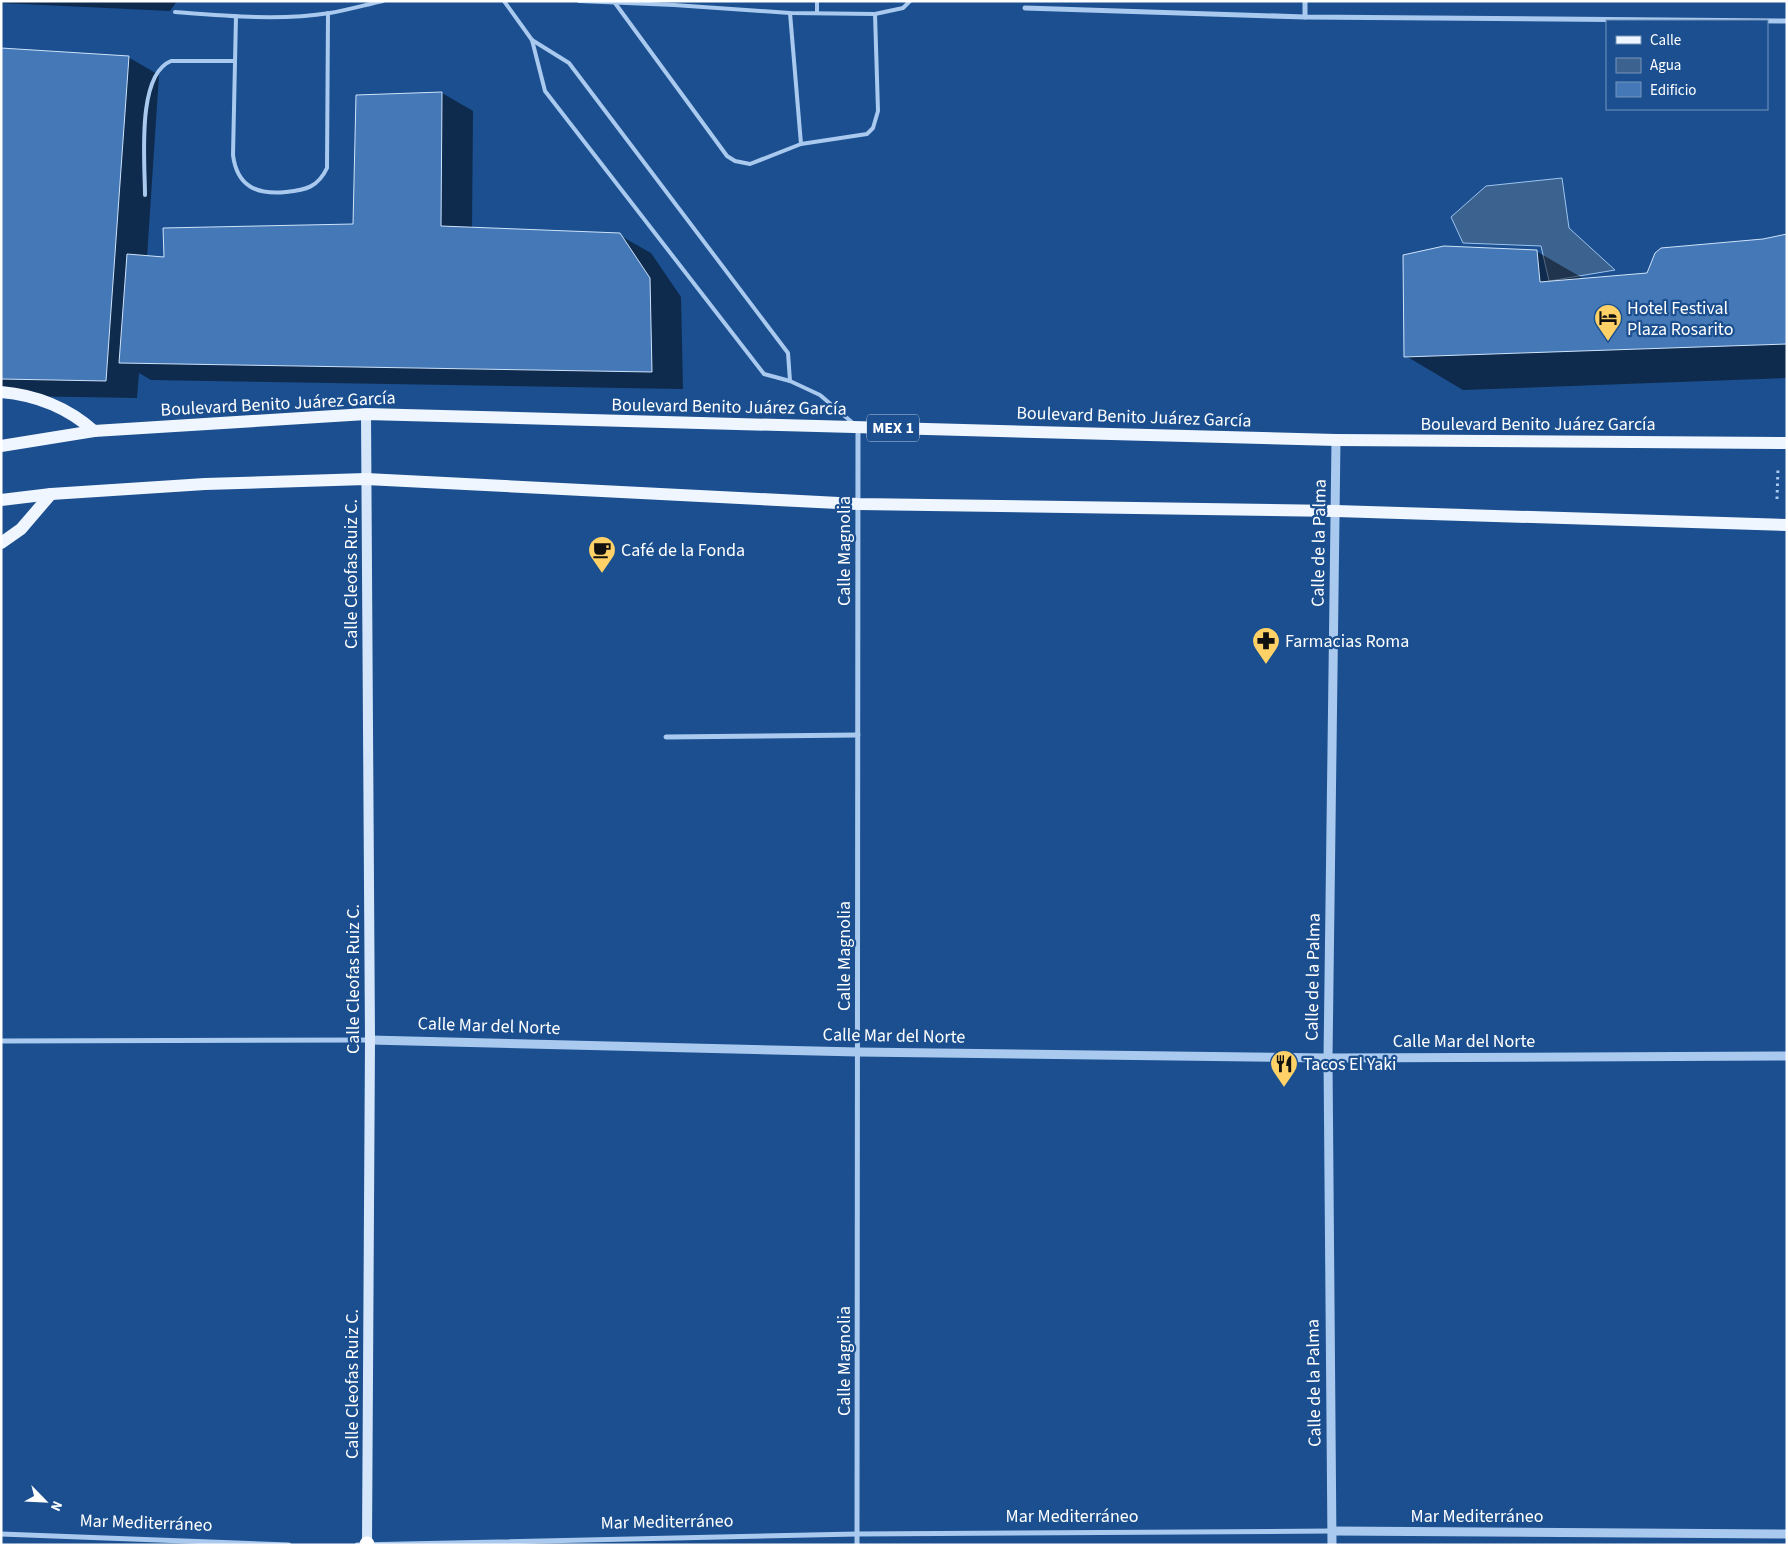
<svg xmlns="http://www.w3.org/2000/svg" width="1788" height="1546" font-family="'Source Sans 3',sans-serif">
	<rect width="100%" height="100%" fill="#1b4f8f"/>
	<polygon fill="#3c6290" stroke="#9cc4f0" points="1562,178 1569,228 1615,270 1549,281 1541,246 1463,243 1451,217 1486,186"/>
	<g fill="#0007">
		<polygon points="1,1 177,1 170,11 1,3"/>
		<polygon points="1,50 128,57 159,75 147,257 165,258 354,225 442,93 473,111 472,229 619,235 651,253 681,297 683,389 151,380 139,373 137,398 17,396 1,387"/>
		<polygon points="1787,236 1787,378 1463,390 1406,356 1536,251 1586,280 1648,274 1763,240"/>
	</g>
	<g fill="#4478b7" stroke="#cfe3fa">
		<polygon points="1,48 129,56 106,381 1,379"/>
		<polygon points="442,92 441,226 620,233 650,278 652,372 119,363 127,254 164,257 163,228 353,224 356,95"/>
		<polygon points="1787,234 1787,344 1404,357 1403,255 1444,246 1537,250 1540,282 1647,273 1655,253 1661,248 1763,239"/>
	</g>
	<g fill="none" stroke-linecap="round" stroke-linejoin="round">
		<polyline stroke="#a9c9ee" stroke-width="3" stroke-dasharray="2.5 4" stroke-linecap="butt" points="1777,499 1778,468"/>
		<g stroke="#a9c9ee" stroke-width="4">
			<polyline points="504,1 532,40 545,91 764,374 790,381 820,395 854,424"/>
			<polyline points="579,1 674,5 790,13 875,14 903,8 910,1"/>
			<polyline points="615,3 727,156 735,161 750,164 801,144 867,134 873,128 878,111 875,14"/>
			<path d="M 175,12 C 225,16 280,21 330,13 C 347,10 365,5 383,1"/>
			<polyline points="790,13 801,144"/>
			<polyline points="817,13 817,1"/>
			<path d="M 236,16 L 233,155 C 237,186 256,195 286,192 C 306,190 318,187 327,168 L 328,13"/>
			<polyline points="532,40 569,63 788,353 790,381"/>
			<path d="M 145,195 C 145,163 136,75 171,61 L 235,61"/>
		</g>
		<g stroke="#a9c9ee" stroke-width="5">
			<polyline points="1025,8 1305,17 1787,21"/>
			<polyline points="1305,17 1305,1"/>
			<polyline points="666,737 858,735"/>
			<polyline points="1,1041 370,1040"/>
			<polyline points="1,1534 289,1545"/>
			<polyline points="357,1545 857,1534 1332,1531"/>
			<polyline points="857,1545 858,428"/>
		</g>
		<g stroke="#a9c9ee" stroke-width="9">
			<polyline points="370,1040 858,1052 1328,1058 1787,1056"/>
			<polyline points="1332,1531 1787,1534"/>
			<polyline points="1332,1545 1328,1058 1336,440"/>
		</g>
		<polyline stroke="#d6e6fa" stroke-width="10" points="366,414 370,1040 367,1544"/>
		<g stroke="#f0f6ff" stroke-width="12">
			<path d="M 1,392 C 37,395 68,408 94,431"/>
			<polyline points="1,446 94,431 366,414 1336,440 1787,443"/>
			<polyline points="1,500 51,494 205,484 366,479 858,504 1336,511 1787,525"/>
			<polyline points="1,543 21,529 51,494"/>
		</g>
		<polyline stroke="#fff" stroke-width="15" points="367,1545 367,1544"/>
	</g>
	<defs>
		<symbol id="hotel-pin" viewBox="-11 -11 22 30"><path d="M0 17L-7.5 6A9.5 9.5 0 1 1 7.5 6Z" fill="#ffd166" stroke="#1b4f8f"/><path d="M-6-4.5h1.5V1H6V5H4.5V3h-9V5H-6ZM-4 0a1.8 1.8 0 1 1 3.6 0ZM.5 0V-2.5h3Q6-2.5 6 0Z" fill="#111"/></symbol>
		<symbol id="cafe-pin" viewBox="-11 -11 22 30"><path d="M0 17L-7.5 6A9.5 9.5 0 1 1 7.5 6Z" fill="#ffd166" stroke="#1b4f8f"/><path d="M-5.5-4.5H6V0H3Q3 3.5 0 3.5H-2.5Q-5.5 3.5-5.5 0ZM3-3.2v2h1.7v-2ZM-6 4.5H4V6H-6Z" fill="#111"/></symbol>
		<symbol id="pharmacy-pin" viewBox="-11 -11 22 30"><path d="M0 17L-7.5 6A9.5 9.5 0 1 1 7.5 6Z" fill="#ffd166" stroke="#1b4f8f"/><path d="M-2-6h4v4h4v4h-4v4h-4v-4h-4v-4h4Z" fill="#111"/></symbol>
		<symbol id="restaurant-pin" viewBox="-11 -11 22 30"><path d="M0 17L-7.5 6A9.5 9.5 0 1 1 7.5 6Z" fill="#ffd166" stroke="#1b4f8f"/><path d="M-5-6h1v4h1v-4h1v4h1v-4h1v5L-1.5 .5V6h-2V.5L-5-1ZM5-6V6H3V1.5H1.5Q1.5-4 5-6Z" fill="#111"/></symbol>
	</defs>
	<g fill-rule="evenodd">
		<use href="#hotel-pin" x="1592" y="302" width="32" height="43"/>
		<use href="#cafe-pin" x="586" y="534" width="32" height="43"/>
		<use href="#pharmacy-pin" x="1250" y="625" width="32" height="43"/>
		<use href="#restaurant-pin" x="1268" y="1048" width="32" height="43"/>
	</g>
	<g text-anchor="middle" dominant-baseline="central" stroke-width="4.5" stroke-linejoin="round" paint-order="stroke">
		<rect fill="#1b4f8f" stroke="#bbcadd" stroke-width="1" x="867" y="414.5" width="52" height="27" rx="4"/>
		<g font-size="16" font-weight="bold" fill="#fff">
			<text x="893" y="428">MEX 1</text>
		</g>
		<g font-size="18" fill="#fff" stroke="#1b4f8f" text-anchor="start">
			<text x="1627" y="308">Hotel Festival<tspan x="1627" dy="21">Plaza Rosarito</tspan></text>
			<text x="621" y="550">Café de la Fonda</text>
			<text x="1285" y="641">Farmacias Roma</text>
			<text x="1303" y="1064">Tacos El Yaki</text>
		</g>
		<g font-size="18" fill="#fff" stroke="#1b4f8f">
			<text transform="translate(278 404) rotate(-3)">Boulevard Benito Juárez García</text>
			<text transform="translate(729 407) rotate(1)">Boulevard Benito Juárez García</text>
			<text transform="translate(1134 417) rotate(2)">Boulevard Benito Juárez García</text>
			<text x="1538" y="424">Boulevard Benito Juárez García</text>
			<text transform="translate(1319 543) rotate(-89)">Calle de la Palma</text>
			<text transform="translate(844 551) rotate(-90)">Calle Magnolia</text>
			<text transform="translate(351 574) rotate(-90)">Calle Cleofas Ruiz C.</text>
			<text transform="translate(844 956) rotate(-90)">Calle Magnolia</text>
			<text transform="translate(1313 977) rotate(-89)">Calle de la Palma</text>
			<text transform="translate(353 979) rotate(-90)">Calle Cleofas Ruiz C.</text>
			<text transform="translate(489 1026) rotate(2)">Calle Mar del Norte</text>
			<text transform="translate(894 1036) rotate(1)">Calle Mar del Norte</text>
			<text x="1464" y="1041">Calle Mar del Norte</text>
			<text transform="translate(844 1361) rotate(-90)">Calle Magnolia</text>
			<text transform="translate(1314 1383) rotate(-91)">Calle de la Palma</text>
			<text transform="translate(352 1384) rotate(-90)">Calle Cleofas Ruiz C.</text>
			<text x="1072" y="1516">Mar Mediterráneo</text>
			<text x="1477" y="1516">Mar Mediterráneo</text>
			<text transform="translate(667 1522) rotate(-1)">Mar Mediterráneo</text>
			<text transform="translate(146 1523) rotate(2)">Mar Mediterráneo</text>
		</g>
	</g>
	<rect width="1788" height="1546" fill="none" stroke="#ffffff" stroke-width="5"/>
	<rect x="1606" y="20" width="162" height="90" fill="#1b4f8f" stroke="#7695bc"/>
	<rect x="1616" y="36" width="25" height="8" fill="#f0f6ff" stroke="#7695bc"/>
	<text x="1650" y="45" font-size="15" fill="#ffffff">Calle</text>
	<rect x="1616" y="58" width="25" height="15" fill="#3c6290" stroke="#7695bc"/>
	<text x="1650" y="70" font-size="15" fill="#ffffff">Agua</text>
	<rect x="1616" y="82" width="25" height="15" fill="#4478b7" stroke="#7695bc"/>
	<text x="1650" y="95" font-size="15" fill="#ffffff">Edificio</text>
	<g transform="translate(45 1501) rotate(114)" stroke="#1b4f8f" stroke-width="4" paint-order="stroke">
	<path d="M0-4L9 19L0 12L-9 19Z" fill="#ffffff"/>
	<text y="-8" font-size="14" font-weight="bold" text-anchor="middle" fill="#ffffff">N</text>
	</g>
</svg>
